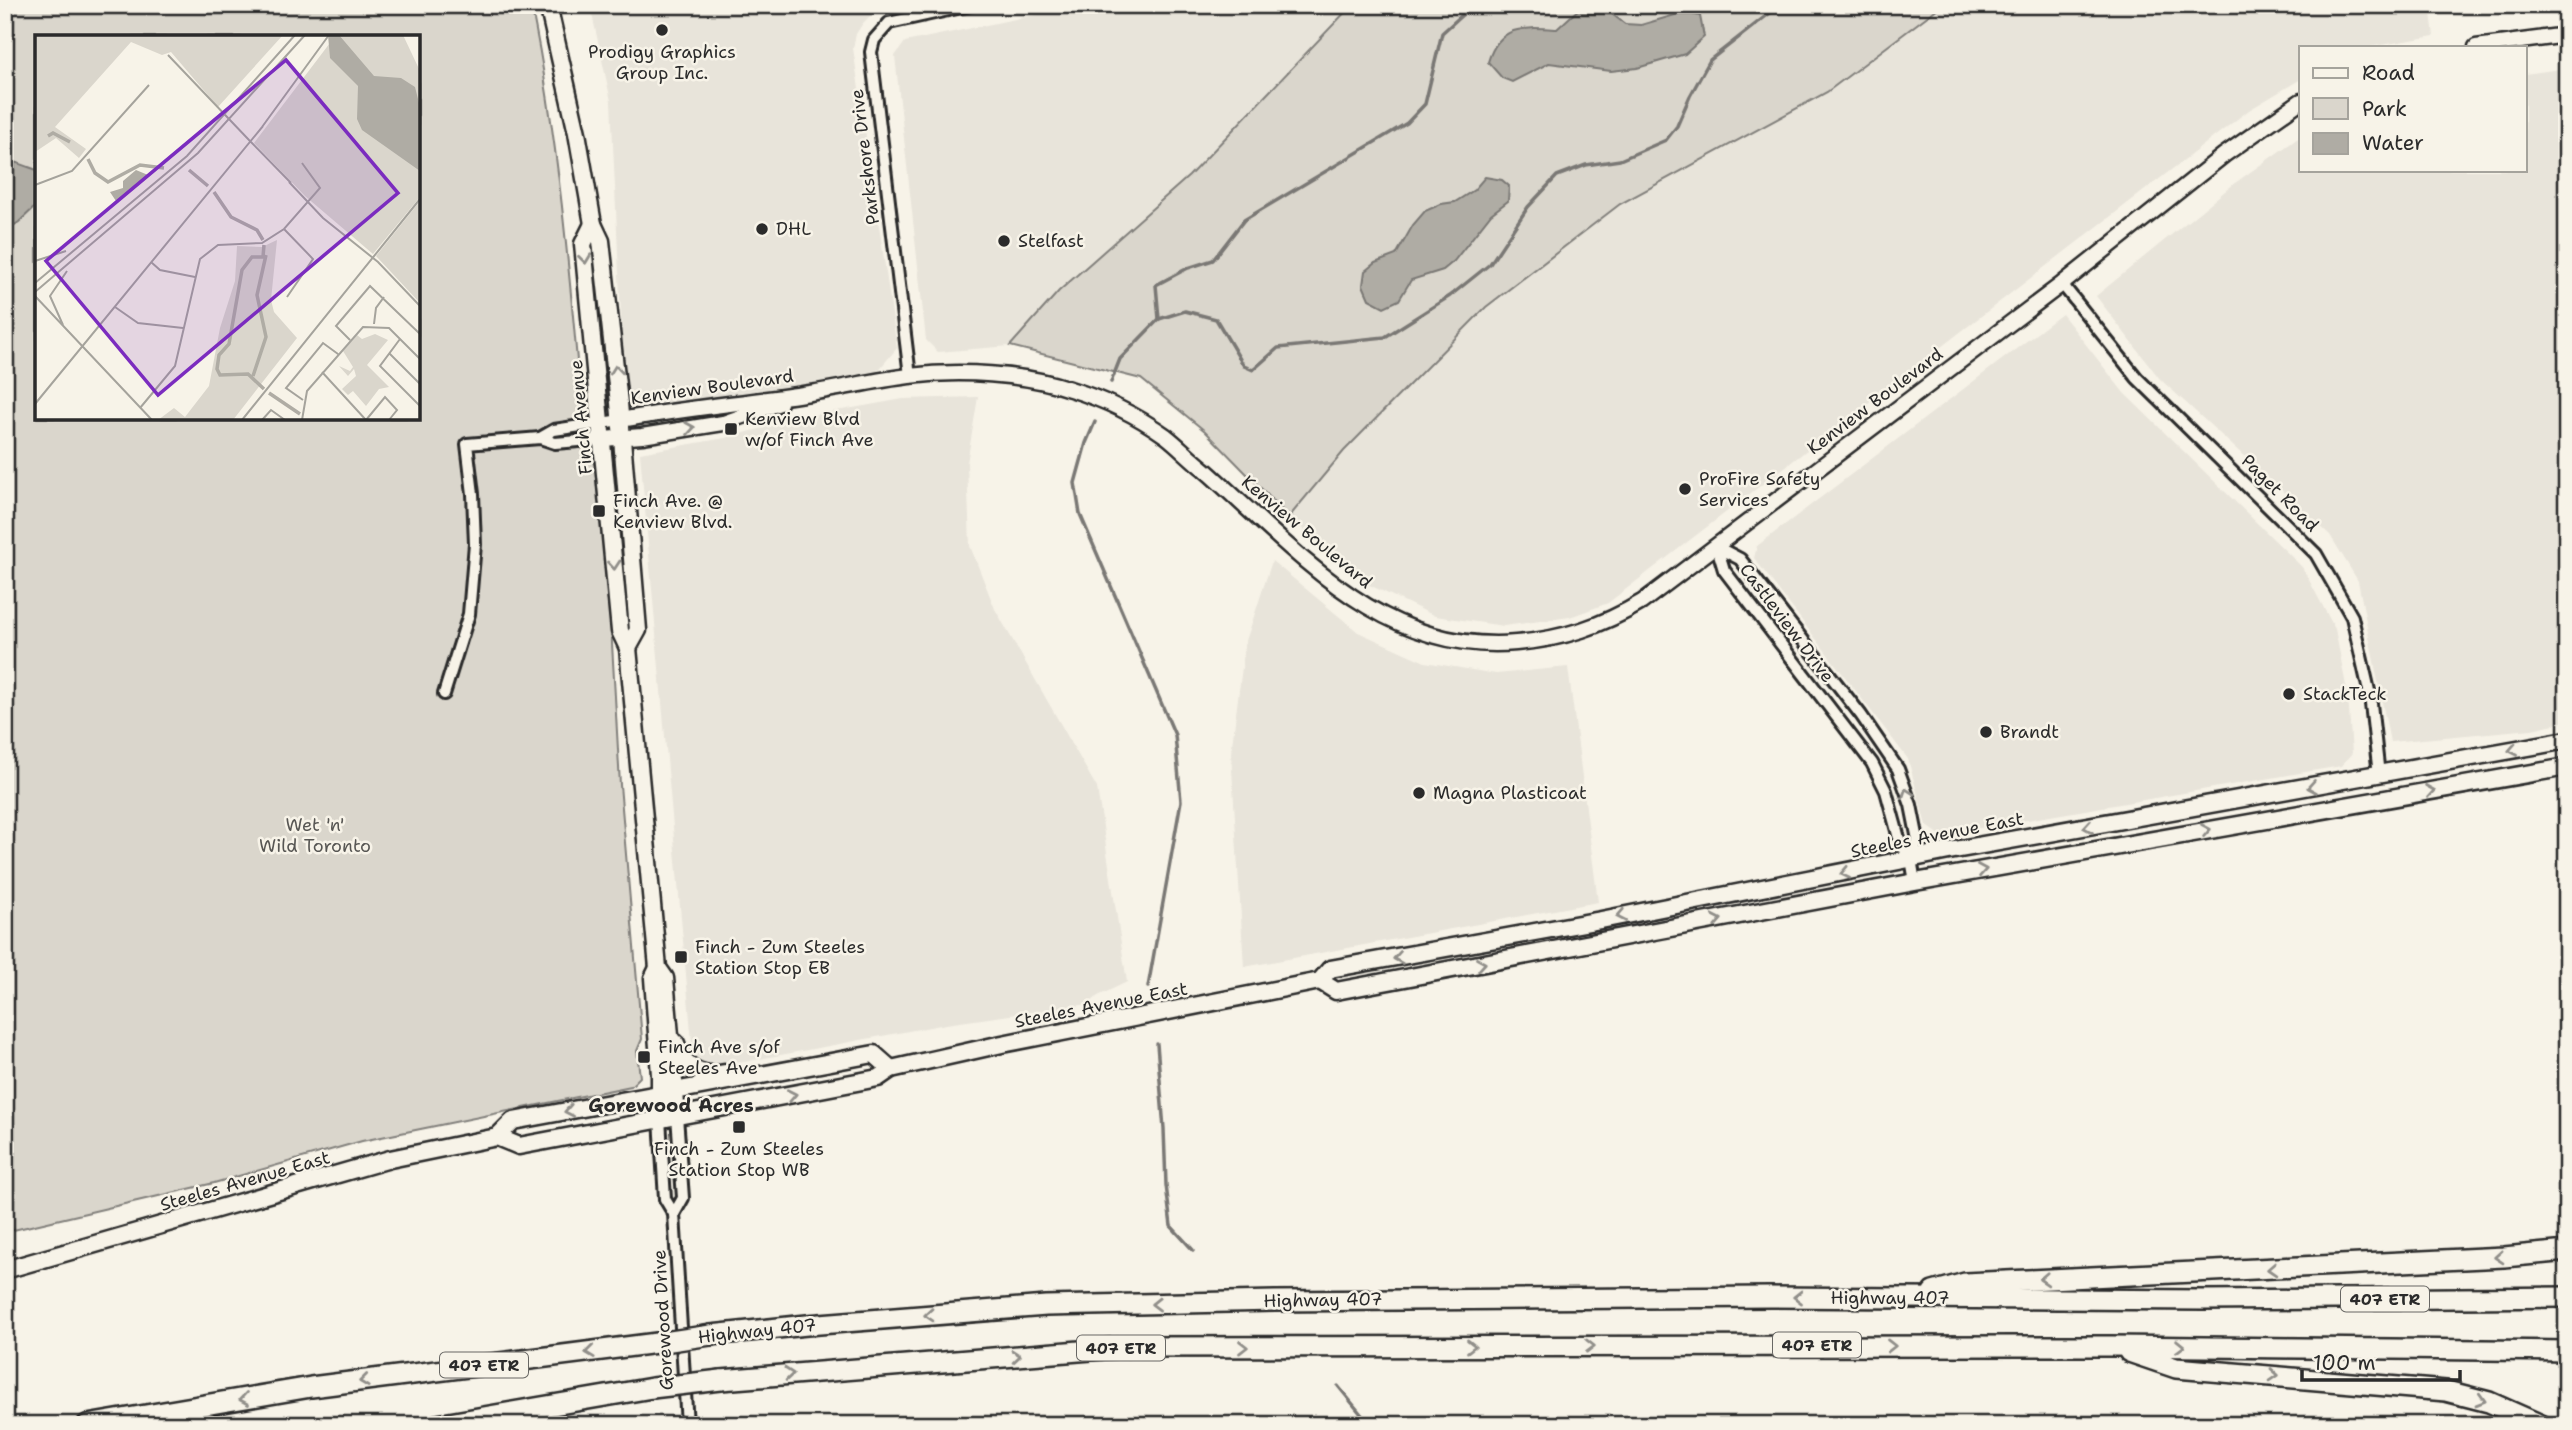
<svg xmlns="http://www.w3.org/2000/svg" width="2572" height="1430" font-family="'Shantell Sans',sans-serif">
	<rect width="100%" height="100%" fill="#f7f3e8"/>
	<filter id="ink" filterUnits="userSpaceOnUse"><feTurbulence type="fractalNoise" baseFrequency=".0143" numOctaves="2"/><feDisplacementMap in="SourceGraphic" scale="14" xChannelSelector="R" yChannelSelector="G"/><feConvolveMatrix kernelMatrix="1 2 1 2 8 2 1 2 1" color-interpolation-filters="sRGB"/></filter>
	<g filter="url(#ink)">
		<g fill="#e8e4da">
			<polygon points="590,5 898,5 873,13 863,23 856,34 853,48 897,348 876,373 658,408 640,406 630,399 624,383 611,101"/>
			<polygon points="1083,5 1352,5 1189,176 1059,291 1010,346 938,352 926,340 895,56 905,42"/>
			<polygon points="1942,5 2430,5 2434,36 2370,47 2301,47 2301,79 2249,110 1608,603 1570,617 1504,626 1435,616 1363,582 1289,517 1344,451 1486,307 1620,204 1827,92"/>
			<polygon points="2567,68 2567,721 2532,729 2390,742 2358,581 2330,535 2160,379 2096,296 2235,183 2301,136 2301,170 2525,170 2525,74"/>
			<polygon points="2062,314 2124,393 2302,567 2335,629 2348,696 2352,753 2341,766 1940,835 1926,825 1908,759 1754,558 1757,546"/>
			<polygon points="978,397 967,463 970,546 995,609 1097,788 1127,982 1098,996 1089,1004 946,1024 717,1067 709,1066 693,1054 640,453 725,438 814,415 903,399"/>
			<polygon points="1272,561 1358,632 1425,662 1496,674 1568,667 1598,902 1244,967 1231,753 1245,644"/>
		</g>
		<g fill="#dad6cc" stroke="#82807c" stroke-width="2" fill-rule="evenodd">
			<path d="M 5,5 L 531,5 C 561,151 572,304 585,453 L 593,461 L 597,471 L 611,626 L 620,785 L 642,1039 L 637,1051 L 640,1077 L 631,1086 L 362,1141 L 214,1183 L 5,1232 ZM 37,37 L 418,37 L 418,418 L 37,418 Z"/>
			<polygon points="1352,5 1942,5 1827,92 1620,204 1486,307 1344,451 1289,517 1205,431 1141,379 1010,346 1059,291 1189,176"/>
		</g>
		<g fill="#afaca4" stroke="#7a7874" stroke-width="2">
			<path d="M 1582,6 L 1604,8 L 1625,24 L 1641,25 L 1685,12 L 1700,16 L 1704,37 L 1685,54 L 1637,68 L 1611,71 L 1549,63 L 1512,82 L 1502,78 L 1488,62 C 1499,25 1523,27 1557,29 Z"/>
			<polygon points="5,155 12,161 37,170 37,205 19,222 7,230"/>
			<polygon points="1485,177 1502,180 1509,186 1508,201 1491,214 1454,261 1443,270 1411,280 1399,300 1384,307 1369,299 1363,285 1365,271 1375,263 1396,255 1413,225 1425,211 1441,204 1455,202 1474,190"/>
		</g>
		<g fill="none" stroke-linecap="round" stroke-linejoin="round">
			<g stroke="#7a7874" stroke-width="3.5">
				<polyline points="1159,319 1156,285 1188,268 1213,260 1244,220 1407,123 1425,104 1442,33 1473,5"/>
				<polyline points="1111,382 1120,359 1159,319 1185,311 1216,319 1244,366 1253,370 1278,348 1385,337 1450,296 1490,264 1528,207 1557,176 1586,165 1620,160 1666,140 1677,126 1690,96 1710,60 1780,5"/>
				<polyline points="1095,422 1086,443 1075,483 1080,514 1175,735 1181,801 1148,987"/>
				<polyline points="1157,1044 1164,1129 1166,1185 1171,1226 1193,1250"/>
				<polyline points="1338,1386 1370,1425"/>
			</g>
			<defs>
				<g id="minor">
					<polyline points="2062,284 2137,378 2316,554 2352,617 2370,695 2379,775"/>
					<polyline points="910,376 871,52 874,40 889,23 971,5"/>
					<polyline points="540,438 554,430 621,420"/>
					<polyline points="1717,547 1724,570 1872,763 1886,791 1900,842 1911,859 1915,882"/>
					<polyline points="1717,547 1740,559 1861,715 1898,769 1911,805 1918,840 1911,859"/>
					<polyline points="444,694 469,614 475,544 473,494 467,444 540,438 555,443 603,439"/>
					<polyline points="660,1119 665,1199 674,1214 687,1425"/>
					<polyline points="674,1214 683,1198 677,1116"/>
				</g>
				<g id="tertiary">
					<polyline points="2476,47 2567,35"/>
					<path d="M 621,420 C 683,408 747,403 810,393 C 843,388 876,380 909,376 C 959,370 1023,373 1070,389 C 1103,399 1138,416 1166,436 C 1179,446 1191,459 1204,469 C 1296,550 1381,655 1516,643 C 1563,639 1602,626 1642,602 L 2062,284 L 2224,155 L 2301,101"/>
					<polyline points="603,439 642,436 723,423 780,403"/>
				</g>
				<g id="secondary">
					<polyline points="548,5 577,133 593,224 601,241 619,403 638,630 628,648"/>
					<polyline points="593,224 583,244 620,631 628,648 658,968 665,978 677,1116"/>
					<polyline points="658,968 653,978 660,1075 660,1119"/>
					<polyline points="1320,981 1336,991 1915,882 2567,767"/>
					<path d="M 676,1043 C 681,1067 702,1078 725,1073"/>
					<polyline points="497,1137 519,1146 878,1078 891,1069 1002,1044 1320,981 1330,969 1601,920 1949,851 2567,740"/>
					<polyline points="5,1270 390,1159 497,1137 513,1121 874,1054 891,1069"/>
				</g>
				<g id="motorway">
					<polyline points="1933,1292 1965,1283 2504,1257 2567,1251"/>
					<polyline points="711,1335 807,1325 1046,1306 1275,1301 1770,1297 2203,1300 2567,1297"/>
					<polyline points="2129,1352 2176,1368 2446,1391 2489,1402 2541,1425"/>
					<polyline points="721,1380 1129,1347 2112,1346 2567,1351"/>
					<polyline points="87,1425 311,1387 657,1343"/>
					<polyline points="437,1425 652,1388"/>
				</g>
			</defs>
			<use href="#minor" stroke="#2b2b2b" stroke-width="16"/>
			<use href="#tertiary" stroke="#2b2b2b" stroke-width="19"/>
			<use href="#secondary" stroke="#2b2b2b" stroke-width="21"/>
			<use href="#motorway" stroke="#2b2b2b" stroke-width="24"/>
			<use href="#minor" stroke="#f7f3e8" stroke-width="10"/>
			<use href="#tertiary" stroke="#f7f3e8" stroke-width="14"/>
			<use href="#secondary" stroke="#f7f3e8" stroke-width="16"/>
			<use href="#motorway" stroke="#f7f3e8" stroke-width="19"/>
			<defs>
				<g id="motorway-bridge">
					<polyline points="657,1343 711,1335"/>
					<polyline points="652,1388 721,1380"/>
				</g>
			</defs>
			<use href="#motorway-bridge" stroke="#2b2b2b" stroke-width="24" stroke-linecap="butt"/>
			<use href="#motorway-bridge" stroke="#f7f3e8" stroke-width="19"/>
		</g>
		<defs><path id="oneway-chevron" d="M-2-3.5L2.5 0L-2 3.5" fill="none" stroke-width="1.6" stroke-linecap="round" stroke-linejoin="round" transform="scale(1.75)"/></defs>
		<g stroke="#918f8a">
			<use href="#oneway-chevron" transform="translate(585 259) rotate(83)"/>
			<use href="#oneway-chevron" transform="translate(616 370) rotate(-96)"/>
			<use href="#oneway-chevron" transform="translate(690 428) rotate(-9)"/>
			<use href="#oneway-chevron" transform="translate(614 565) rotate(85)"/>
			<use href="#oneway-chevron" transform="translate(2513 750) rotate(169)"/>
			<use href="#oneway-chevron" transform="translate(2312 787) rotate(170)"/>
			<use href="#oneway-chevron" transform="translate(2430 791) rotate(-9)"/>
			<use href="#oneway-chevron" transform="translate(1907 793) rotate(-109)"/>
			<use href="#oneway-chevron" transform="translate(2088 827) rotate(170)"/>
			<use href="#oneway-chevron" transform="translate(2206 830) rotate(-10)"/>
			<use href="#oneway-chevron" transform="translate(1982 870) rotate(-10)"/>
			<use href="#oneway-chevron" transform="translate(1845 873) rotate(168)"/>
			<use href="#oneway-chevron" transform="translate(1621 916) rotate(169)"/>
			<use href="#oneway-chevron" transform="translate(1717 920) rotate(-11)"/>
			<use href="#oneway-chevron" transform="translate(1398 958) rotate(171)"/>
			<use href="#oneway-chevron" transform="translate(1481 964) rotate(-10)"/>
			<use href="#oneway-chevron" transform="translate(792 1095) rotate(-11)"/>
			<use href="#oneway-chevron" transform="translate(569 1111) rotate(169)"/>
			<use href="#oneway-chevron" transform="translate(2499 1257) rotate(176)"/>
			<use href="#oneway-chevron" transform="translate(2272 1269) rotate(177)"/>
			<use href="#oneway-chevron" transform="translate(2044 1279) rotate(177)"/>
			<use href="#oneway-chevron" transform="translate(1798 1297) rotate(-180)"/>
			<use href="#oneway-chevron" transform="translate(1156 1304) rotate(179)"/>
			<use href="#oneway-chevron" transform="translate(929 1315) rotate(176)"/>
			<use href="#oneway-chevron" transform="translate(1471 1346)"/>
			<use href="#oneway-chevron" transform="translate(1590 1346)"/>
			<use href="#oneway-chevron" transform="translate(1891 1346)"/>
			<use href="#oneway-chevron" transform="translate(2180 1346) rotate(1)"/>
			<use href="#oneway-chevron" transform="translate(1243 1347)"/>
			<use href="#oneway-chevron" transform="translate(590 1352) rotate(173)"/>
			<use href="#oneway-chevron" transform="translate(1016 1356) rotate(-5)"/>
			<use href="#oneway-chevron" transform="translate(789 1374) rotate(-5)"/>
			<use href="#oneway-chevron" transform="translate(2274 1375) rotate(4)"/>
			<use href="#oneway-chevron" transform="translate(364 1381) rotate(173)"/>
			<use href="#oneway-chevron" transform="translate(244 1399) rotate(171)"/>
			<use href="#oneway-chevron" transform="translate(2481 1400) rotate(16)"/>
		</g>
	</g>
	<g fill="#2b2b2b" stroke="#f7f3e8" stroke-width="2.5">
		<circle cx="662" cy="30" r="7"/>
		<circle cx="762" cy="229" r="7"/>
		<circle cx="1004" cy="241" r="7"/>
		<rect x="724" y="422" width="14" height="14" rx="3.5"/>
		<circle cx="1685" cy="489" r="7"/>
		<rect x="592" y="504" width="14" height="14" rx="3.5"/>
		<circle cx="2289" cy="694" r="7"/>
		<circle cx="1986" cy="732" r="7"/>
		<circle cx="1419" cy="793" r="7"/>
		<rect x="674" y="950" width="14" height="14" rx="3.5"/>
		<rect x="637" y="1050" width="14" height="14" rx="3.5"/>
		<rect x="732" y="1120" width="14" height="14" rx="3.5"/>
	</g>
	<g text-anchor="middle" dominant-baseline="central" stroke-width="5" stroke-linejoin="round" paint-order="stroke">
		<g fill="#f7f3e8" stroke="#686764" stroke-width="2">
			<rect x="2341" y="1286.5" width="88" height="25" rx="5"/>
			<rect x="1773" y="1332.5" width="88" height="25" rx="5"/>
			<rect x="1077" y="1335.5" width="88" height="25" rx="5"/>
			<rect x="440" y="1352.5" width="88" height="25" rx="5"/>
		</g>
		<g font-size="16" font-weight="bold" fill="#2b2b2b">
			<text x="2385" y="1299">407 ETR</text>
			<text x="1817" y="1345">407 ETR</text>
			<text x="1121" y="1348">407 ETR</text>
			<text x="484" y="1365">407 ETR</text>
		</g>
		<g font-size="18" fill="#2b2b2b" stroke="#f7f3e8" text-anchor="start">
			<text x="662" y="52" text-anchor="middle">Prodigy Graphics<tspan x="662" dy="21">Group Inc.</tspan></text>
			<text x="776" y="229">DHL</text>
			<text x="1018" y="241">Stelfast</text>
			<text x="745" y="419">Kenview Blvd<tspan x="745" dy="21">w/of Finch Ave</tspan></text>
			<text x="1699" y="479">ProFire Safety<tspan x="1699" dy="21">Services</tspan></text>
			<text x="613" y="501">Finch Ave. @<tspan x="613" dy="21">Kenview Blvd.</tspan></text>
			<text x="2303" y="694">StackTeck</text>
			<text x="2000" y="732">Brandt</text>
			<text x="1433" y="793">Magna Plasticoat</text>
			<text x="695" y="947">Finch - Zum Steeles<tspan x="695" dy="21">Station Stop EB</tspan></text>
			<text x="658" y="1047">Finch Ave s/of<tspan x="658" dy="21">Steeles Ave</tspan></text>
			<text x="739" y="1149" text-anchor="middle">Finch - Zum Steeles<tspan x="739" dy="21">Station Stop WB</tspan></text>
		</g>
		<g font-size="18" fill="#2b2b2b" stroke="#f7f3e8">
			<text transform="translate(865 157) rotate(-97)">Parkshore Drive</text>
			<text transform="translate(712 387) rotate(-8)">Kenview Boulevard</text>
			<text transform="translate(1875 401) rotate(-37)">Kenview Boulevard</text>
			<text transform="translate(581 417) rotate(-95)">Finch Avenue</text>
			<text transform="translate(2280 493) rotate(45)">Paget Road</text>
			<text transform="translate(1307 532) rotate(40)">Kenview Boulevard</text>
			<text transform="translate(1787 623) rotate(53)">Castleview Drive</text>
			<text transform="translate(1937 835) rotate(-11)">Steeles Avenue East</text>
			<text transform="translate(1101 1005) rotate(-11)">Steeles Avenue East</text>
			<text transform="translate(245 1181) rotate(-16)">Steeles Avenue East</text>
			<text x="1890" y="1298">Highway 407</text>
			<text transform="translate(1323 1300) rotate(-1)">Highway 407</text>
			<text transform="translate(663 1320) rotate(-93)">Gorewood Drive</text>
			<text transform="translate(757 1331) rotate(-6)">Highway 407</text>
		</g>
		<g font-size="18" fill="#575653" stroke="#f7f3e8">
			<text x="315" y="825">Wet 'n'<tspan x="315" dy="21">Wild Toronto</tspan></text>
		</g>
		<g font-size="19" font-weight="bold" fill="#2b2b2b" stroke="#f7f3e8">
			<text x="671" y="1105">Gorewood Acres</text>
		</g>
	</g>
	<g transform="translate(35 35)">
		<rect width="385" height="385" fill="#f7f3e8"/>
		<path d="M 0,0 L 248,0 L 183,72 L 136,17 L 127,20 L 96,7 L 20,92 L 51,114 L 44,123 L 21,103 L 0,117 ZM 301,0 L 368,0 L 385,36 L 385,162 L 338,219 L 270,161 L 219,108 ZM 385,166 L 385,268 L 341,221 ZM 242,205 L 236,265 L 239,277 L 262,303 L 198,385 L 123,385 L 139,373 L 150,382 L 174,351 L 185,293 L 200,246 L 202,211 L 227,212 ZM 340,299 L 353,305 L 332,330 L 354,352 L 344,354 L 331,371 L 318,356 L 313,360 L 307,354 L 321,341 L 319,334 L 313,341 L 304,331 L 315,336 L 318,332 L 308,316 L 322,300 L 327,304 Z" fill="#dad6cc"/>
		<path d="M 293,0 L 304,0 L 339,41 L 366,43 L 380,52 L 385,72 L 385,136 L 327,95 L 322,84 L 323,51 L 295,23 ZM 101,135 L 113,140 L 81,166 L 75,157 L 88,153 L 88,146 Z" fill="#afaca4"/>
		<path fill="none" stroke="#afaca4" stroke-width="3.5" d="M 13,101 L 18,98 L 35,107M 53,124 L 60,138 L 73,147 L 105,130 L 129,133M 154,135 L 173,151M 179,157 L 196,182 L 222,195 L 228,205M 218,341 L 231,302 L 222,260 L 231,220M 229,354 L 213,339 L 185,340 L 182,334 L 184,320 L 194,309 L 207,235 L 217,222 L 228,222 L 229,210M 234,358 L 265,379"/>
		<path fill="none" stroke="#a5a39c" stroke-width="2" d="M 133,20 L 214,105M 227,92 L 294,0M 214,105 L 256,148M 254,147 L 288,183 L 343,227 L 385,271M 0,150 L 37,136 L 114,50M 249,194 L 278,224 L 252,262M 0,226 L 31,216M 116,227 L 125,235 L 160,242M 0,248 L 152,121 L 260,0M 0,257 L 163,118 L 270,0M 0,261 L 117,385M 80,272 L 103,288 L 148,293M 339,289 L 341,273 L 349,262M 28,290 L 15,261 L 32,236M 365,304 L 345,331 L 385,371M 315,305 L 301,291 L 335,251 L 385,299M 354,318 L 385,349M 287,337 L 331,385M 268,365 L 251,353 L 288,308 L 303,319M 0,369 L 228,91M 105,373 L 140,331 L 165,224 L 183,210 L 227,208 L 249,194 L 285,153 L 267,128M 207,385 L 385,164M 227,385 L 236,375 L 250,385M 267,385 L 272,356 L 328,292 L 354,293 L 385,324M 331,385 L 350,362 L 362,375 L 354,385"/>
		<path fill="#7b2cbf" fill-opacity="0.15" stroke="#7b2cbf" stroke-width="3.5" d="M 251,25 L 363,158 L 123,360 L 11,226 Z"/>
		<rect width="385" height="385" fill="none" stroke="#2b2b2b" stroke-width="3.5"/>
	</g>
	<rect width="2572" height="1430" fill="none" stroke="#f7f3e8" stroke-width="28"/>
	<rect x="14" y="14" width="2544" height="1402" fill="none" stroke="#2b2b2b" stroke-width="2.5" filter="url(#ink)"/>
	<rect x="2299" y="46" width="228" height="126" fill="#f7f3e8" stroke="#a5a39c" stroke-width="2"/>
	<rect x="2313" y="68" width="35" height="10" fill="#f7f3e8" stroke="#a5a39c" stroke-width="2"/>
	<text x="2362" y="80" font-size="21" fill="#2b2b2b">Road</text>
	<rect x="2313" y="98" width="35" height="21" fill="#dad6cc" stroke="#a5a39c" stroke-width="2"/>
	<text x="2362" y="116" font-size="21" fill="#2b2b2b">Park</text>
	<rect x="2313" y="133" width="35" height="21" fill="#afaca4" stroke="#a5a39c" stroke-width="2"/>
	<text x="2362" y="150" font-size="21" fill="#2b2b2b">Water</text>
	<path d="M2302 1370v10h158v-10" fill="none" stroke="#2b2b2b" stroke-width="3.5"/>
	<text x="2313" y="1370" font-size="21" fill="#2b2b2b" stroke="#f7f3e8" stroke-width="5" paint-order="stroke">100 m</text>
</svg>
